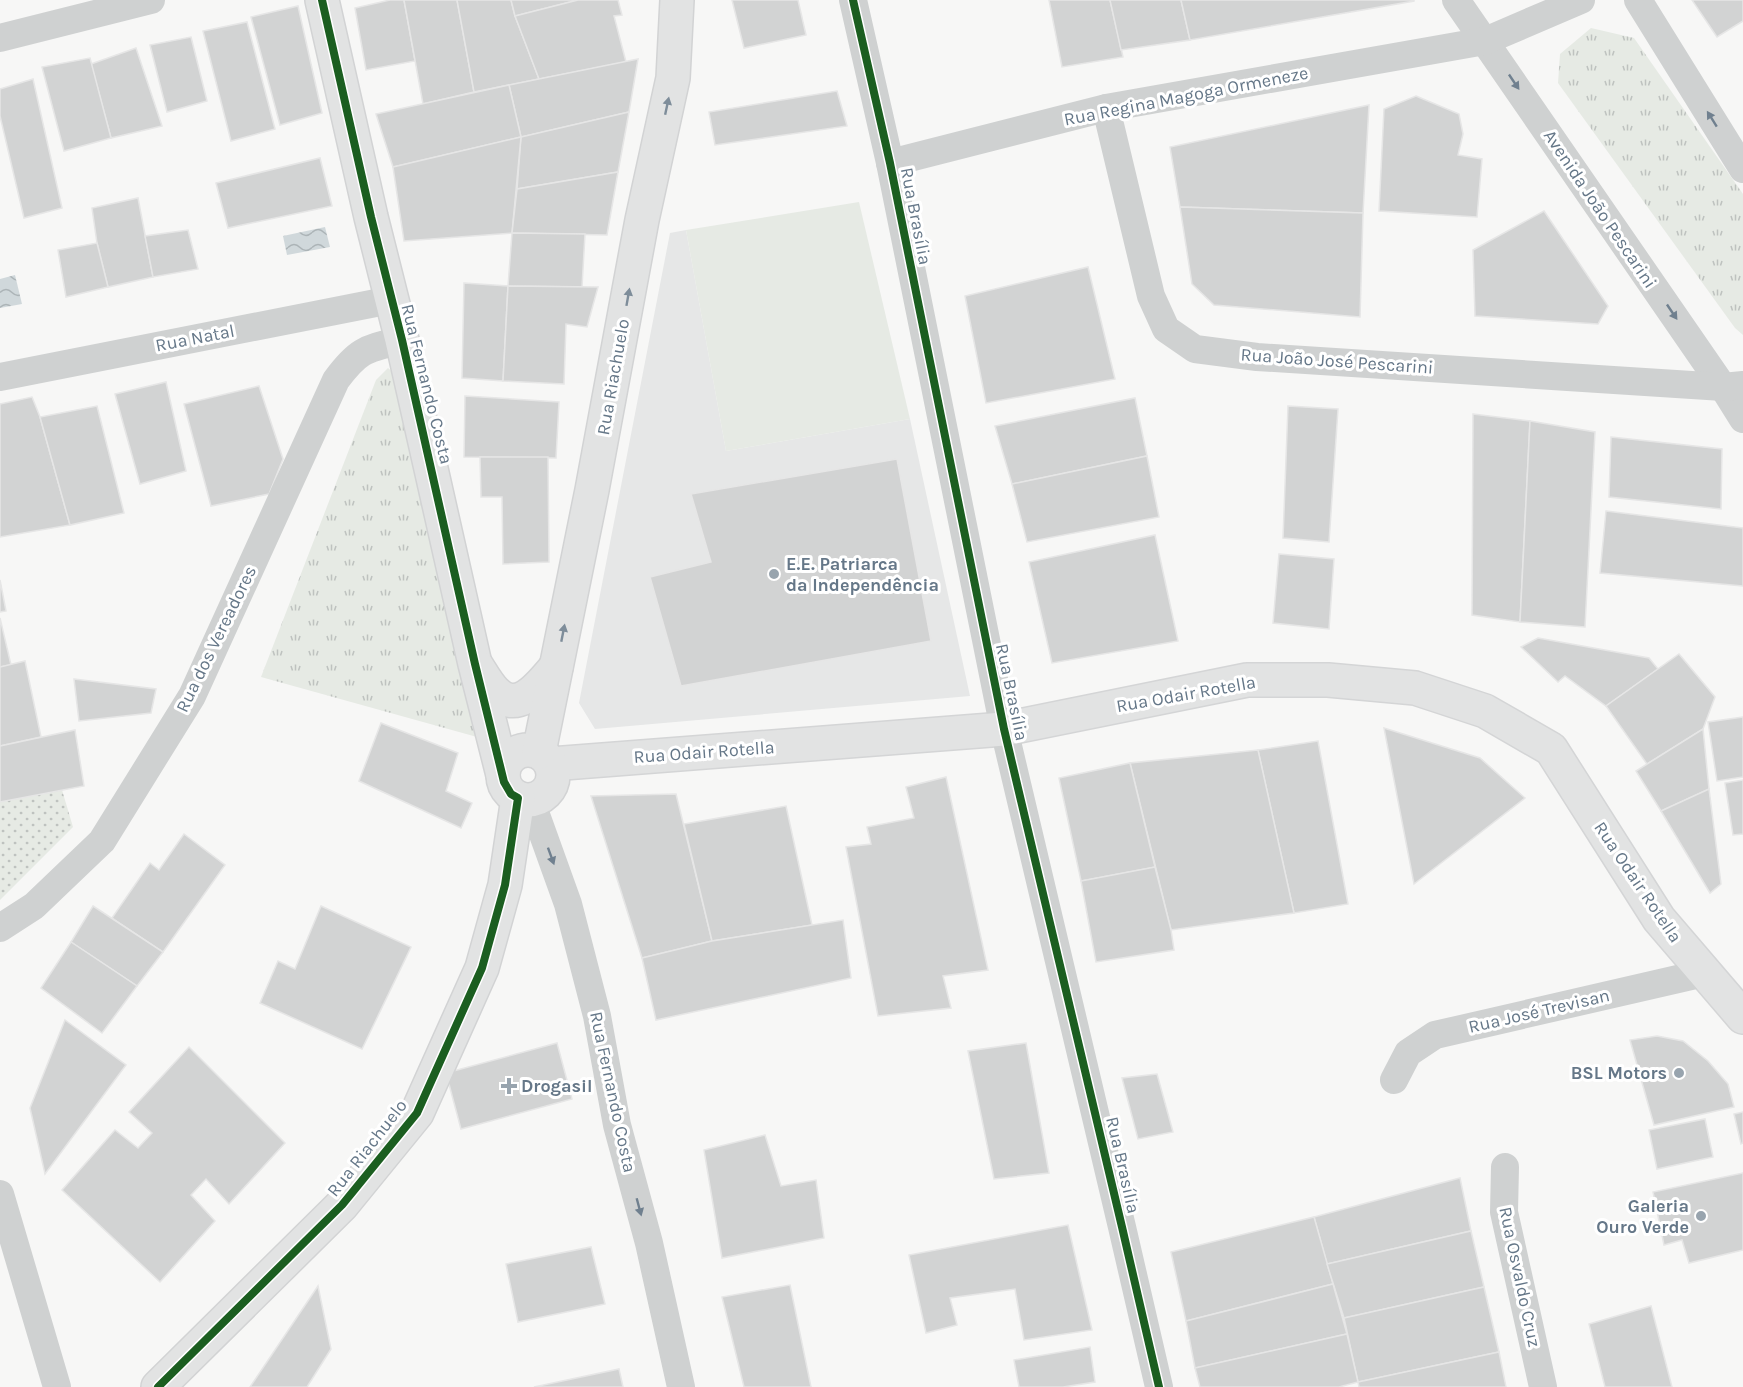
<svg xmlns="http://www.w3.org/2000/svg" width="1743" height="1387" font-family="Karla,sans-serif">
	<defs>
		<pattern id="grass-tufts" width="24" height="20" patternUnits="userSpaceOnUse" patternTransform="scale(1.5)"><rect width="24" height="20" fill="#e6eae4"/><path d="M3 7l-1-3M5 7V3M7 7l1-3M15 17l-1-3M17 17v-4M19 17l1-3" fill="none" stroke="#bec2bf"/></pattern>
		<pattern id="park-dots" width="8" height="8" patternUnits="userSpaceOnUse" patternTransform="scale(1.5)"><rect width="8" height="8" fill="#e6eae4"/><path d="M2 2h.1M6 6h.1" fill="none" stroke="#bec2bf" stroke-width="1.8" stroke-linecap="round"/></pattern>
		<pattern id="water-waves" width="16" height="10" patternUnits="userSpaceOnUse" patternTransform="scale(1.5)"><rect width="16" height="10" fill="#d0d8db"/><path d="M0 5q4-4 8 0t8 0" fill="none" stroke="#acb4b7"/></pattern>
	</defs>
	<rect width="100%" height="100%" fill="#f7f7f6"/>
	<polygon fill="#e6e7e7" points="686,230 726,451 910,419 970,696 595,729 579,703 670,233"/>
	<g fill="url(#grass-tufts)">
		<polygon points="1591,28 1634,38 1743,194 1743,335 1735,328 1558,83 1560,54"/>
		<polygon points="388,368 396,375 477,737 261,677 376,380"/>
	</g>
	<polygon fill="url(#park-dots)" points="62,790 73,827 0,900 0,802"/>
	<polygon fill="#e6eae4" points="859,202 910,419 726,451 686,230"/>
	<g fill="url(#water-waves)">
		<polygon points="325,227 330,247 287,255 283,236"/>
		<polygon points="15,275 22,304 0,308 0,279"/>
	</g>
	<g fill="#d2d3d3" stroke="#e6e6e6" stroke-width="1.5">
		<polygon points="390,0 404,0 415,61 366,70 355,8"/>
		<polygon points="404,0 457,0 474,92 423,104"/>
		<polygon points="457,0 511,0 515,16 539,79 474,92"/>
		<polygon points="511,0 578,0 515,16"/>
		<polygon points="578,0 618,0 622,15 614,16 626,62 539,79 515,16"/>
		<polygon points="732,0 798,0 806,35 744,48"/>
		<polygon points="1049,0 1110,0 1123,57 1062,67"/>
		<polygon points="1110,0 1181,0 1190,40 1121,50"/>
		<polygon points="1181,0 1414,0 1414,1 1190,40"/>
		<polygon points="1692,0 1743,0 1743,21 1717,37"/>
		<polygon points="298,6 322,113 280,125 251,17"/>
		<polygon points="247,22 275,129 231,141 203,31"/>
		<polygon points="191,37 207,101 167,112 150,45"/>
		<polygon points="136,48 162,126 111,138 91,64"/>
		<polygon points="90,58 111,138 64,151 42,67"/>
		<polygon points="638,59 629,112 521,137 509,85"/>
		<polygon points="33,79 62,208 24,218 0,116 0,89"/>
		<polygon points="509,85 521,137 393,167 376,114"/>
		<polygon points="837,91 847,126 715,145 709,112"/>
		<polygon points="1416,96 1459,114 1463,134 1458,155 1482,159 1477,217 1379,211 1384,109"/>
		<polygon points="1369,105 1363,213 1180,207 1170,147"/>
		<polygon points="629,112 618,172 517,189 521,137"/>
		<polygon points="521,137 512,233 404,241 393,167"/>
		<polygon points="320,158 332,206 228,228 216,183"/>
		<polygon points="618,172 607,235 512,233 517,189"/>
		<polygon points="138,198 153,277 108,287 97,243 92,208"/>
		<polygon points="1180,207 1363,213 1360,317 1214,305 1192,284"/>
		<polygon points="1544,211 1608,306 1598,324 1475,316 1473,250"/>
		<polygon points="188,230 198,269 153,277 145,236"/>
		<polygon points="512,233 585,234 582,287 508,286"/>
		<polygon points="97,243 108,287 66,297 58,250"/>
		<polygon points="1088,267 1115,379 986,403 965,296"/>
		<polygon points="464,283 508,286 503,381 462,378"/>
		<polygon points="508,286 598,287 587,327 566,324 564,384 503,381"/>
		<polygon points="166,382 186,471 140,484 115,394"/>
		<polygon points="259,386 283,459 269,494 211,506 184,404"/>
		<polygon points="465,396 559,402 556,458 464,457"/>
		<polygon points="32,397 40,417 70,525 0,537 0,404"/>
		<polygon points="1135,398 1147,456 1012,484 995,426"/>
		<polygon points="97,406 124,513 70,525 40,417"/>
		<polygon points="1288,406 1338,409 1329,542 1283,538"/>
		<polygon points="1473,414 1530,421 1520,622 1472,615"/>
		<polygon points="1530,421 1595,432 1585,627 1520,622"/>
		<polygon points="1611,437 1722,449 1721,509 1609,497"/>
		<polygon points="1147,456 1159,517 1027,542 1012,484"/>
		<polygon points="480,457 548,457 549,562 503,564 502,497 481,497"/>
		<polygon points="897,459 931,641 681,686 650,577 711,562 691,494"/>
		<polygon points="1606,511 1743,528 1743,586 1600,573"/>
		<polygon points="1155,535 1178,641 1052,663 1029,562"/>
		<polygon points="1279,554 1334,559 1329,629 1273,623"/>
		<polygon points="0,580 6,611 0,612"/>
		<polygon points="0,618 11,665 0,667"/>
		<polygon points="1538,638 1649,658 1658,669 1606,706 1565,676 1558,682 1521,647"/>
		<polygon points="1679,654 1715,697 1703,729 1647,764 1606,706"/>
		<polygon points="25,661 41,737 0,746 0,667"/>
		<polygon points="74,679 156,689 151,713 79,721"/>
		<polygon points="1743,717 1743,777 1717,781 1708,722"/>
		<polygon points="381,723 458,753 446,791 472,803 461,828 359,781"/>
		<polygon points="1384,728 1480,758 1525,798 1414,884"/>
		<polygon points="1703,729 1709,789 1661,811 1636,771"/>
		<polygon points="75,730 84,786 0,802 0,746"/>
		<polygon points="1318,741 1348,904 1294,913 1258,750"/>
		<polygon points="1258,750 1294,913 1171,930 1130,763"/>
		<polygon points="1130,763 1155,867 1081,881 1059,778"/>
		<polygon points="946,777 988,970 943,976 951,1008 878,1016 846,847 871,844 867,827 914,818 906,787"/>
		<polygon points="1743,780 1743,834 1733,835 1725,783"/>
		<polygon points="1709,789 1721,884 1710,893 1661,811"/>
		<polygon points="676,794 712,941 642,958 591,796"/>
		<polygon points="786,806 812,925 712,941 684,824"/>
		<polygon points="184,834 225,865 163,952 112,918 150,863 159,870"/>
		<polygon points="1155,867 1171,930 1174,950 1096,962 1081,881"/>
		<polygon points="93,906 163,952 137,986 71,942"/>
		<polygon points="321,906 411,947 362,1049 260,1003 278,961 295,969"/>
		<polygon points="843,920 851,978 656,1020 642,958 712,941"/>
		<polygon points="71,942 137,986 102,1033 41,988"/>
		<polygon points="65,1020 126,1065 45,1174 30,1108"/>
		<polygon points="1657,1036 1683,1041 1708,1061 1728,1084 1734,1107 1654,1125 1630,1040"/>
		<polygon points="557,1043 572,1099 461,1129 446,1073"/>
		<polygon points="1026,1043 1049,1173 994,1179 968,1051"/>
		<polygon points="189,1047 285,1143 229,1204 206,1179 191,1195 215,1221 160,1282 62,1190 115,1130 138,1148 152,1133 129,1112"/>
		<polygon points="1157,1074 1173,1132 1138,1139 1122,1078"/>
		<polygon points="1743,1112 1743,1143 1741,1144 1734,1114"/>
		<polygon points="1705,1119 1713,1157 1657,1169 1649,1130"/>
		<polygon points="765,1135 781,1186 816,1180 824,1238 722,1258 704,1150"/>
		<polygon points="1743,1173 1743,1250 1689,1263 1682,1240 1664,1245 1653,1192"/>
		<polygon points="1460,1178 1471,1231 1327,1264 1314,1217"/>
		<polygon points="1314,1217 1333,1284 1186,1321 1171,1252"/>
		<polygon points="1068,1225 1092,1330 1024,1340 1015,1289 950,1298 957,1325 926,1333 909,1255"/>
		<polygon points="1471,1231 1484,1287 1344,1318 1327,1264"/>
		<polygon points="591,1247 605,1304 518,1322 506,1264"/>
		<polygon points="1333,1284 1347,1334 1195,1368 1186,1321"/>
		<polygon points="790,1285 811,1387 744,1387 722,1297"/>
		<polygon points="318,1286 331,1349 307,1387 250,1387"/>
		<polygon points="1484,1287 1499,1352 1358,1382 1344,1318"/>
		<polygon points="1651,1306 1672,1387 1605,1387 1589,1324"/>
		<polygon points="1347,1334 1358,1382 1339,1387 1200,1387 1195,1368"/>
		<polygon points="1090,1347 1095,1382 1063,1387 1019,1387 1014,1360"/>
		<polygon points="1499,1352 1506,1387 1359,1387 1358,1382"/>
		<polygon points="619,1369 623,1387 534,1387"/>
	</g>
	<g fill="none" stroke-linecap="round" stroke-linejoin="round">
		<defs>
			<polyline id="secondary" points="551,764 1004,729 1247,680 1328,680 1415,688 1485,711 1551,749 1659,919 1743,1017"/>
			<g id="primary">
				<polyline points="322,0 371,217 402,340 475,664 503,775"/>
				<path d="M 478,668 C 483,676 488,685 495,692 C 519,716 541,684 556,667"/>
				<circle cx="528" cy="775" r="25"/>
				<polyline points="539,752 592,490 642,220 673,78 677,0"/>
				<polyline points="158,1387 342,1205 417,1113 482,968 505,885 518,798"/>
			</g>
		</defs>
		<use href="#secondary" stroke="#d4d5d6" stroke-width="36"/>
		<use href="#primary" stroke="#d2d3d4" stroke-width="36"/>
		<g stroke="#cfd1d1" stroke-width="28">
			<polyline points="853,0 890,163 1004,729 1122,1227 1159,1387"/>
			<polyline points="1456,0 1723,387 1743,419"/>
			<polyline points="1638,0 1743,169"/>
			<polyline points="0,38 151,0"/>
			<polyline points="1106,108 1151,296 1166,329 1195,349 1257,357 1723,387 1743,385"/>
			<polyline points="890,163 1106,108 1485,41 1581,0"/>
			<polyline points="0,377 391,300"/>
			<polyline points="531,801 568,904 597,1016 617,1125 649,1243 681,1387"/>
			<path d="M 0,928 L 34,906 L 102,841 L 192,696 L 336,380 C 359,349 366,349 402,340"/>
			<polyline points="1394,1080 1408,1053 1435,1035 1704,973"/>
			<polyline points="1505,1167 1504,1212 1543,1387"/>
			<polyline points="0,1194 57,1387"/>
		</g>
		<use href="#secondary" stroke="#e2e3e3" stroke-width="33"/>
		<use href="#primary" stroke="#e2e3e3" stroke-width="33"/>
		<defs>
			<g id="cycleway">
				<polyline points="853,0 890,163 1004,729 1122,1227 1159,1387"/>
				<polyline points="158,1387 342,1205 417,1113 482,968 505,885 518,798 511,794 504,782 475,664 402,340 371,217 322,0"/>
			</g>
		</defs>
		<use href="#cycleway" stroke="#fff" stroke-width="11"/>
		<use href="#cycleway" stroke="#1b5e20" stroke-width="8"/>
	</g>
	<defs><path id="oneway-solid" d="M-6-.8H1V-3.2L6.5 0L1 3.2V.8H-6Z" transform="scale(1.5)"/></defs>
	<g fill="#70808f">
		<use href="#oneway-solid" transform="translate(1514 82) rotate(56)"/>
		<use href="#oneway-solid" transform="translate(1712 119) rotate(-122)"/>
		<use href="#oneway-solid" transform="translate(1672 312) rotate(56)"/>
		<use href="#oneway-solid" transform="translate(551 856) rotate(70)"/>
		<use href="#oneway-solid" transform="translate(639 1207) rotate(75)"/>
	</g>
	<g fill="#7e8d9a">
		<use href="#oneway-solid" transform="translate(667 106) rotate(-78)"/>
		<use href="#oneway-solid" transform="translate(628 297) rotate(-80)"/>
		<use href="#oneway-solid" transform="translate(563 633) rotate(-79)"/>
	</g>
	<g fill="#98a4ae" stroke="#fff" stroke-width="2">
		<circle cx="774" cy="574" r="6"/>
		<circle cx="1679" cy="1073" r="6"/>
		<path d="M506 1077h6v6h6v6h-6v6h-6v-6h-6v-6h6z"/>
		<circle cx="1701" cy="1216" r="6"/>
	</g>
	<g text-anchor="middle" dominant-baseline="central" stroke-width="6" stroke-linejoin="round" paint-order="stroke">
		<g font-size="18" fill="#657788" stroke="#fff">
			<text transform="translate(1186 96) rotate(-11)">Rua Regina Magoga Ormeneze</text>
			<text transform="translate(1600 209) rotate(56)">Avenida João Pescarini</text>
			<text transform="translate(916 216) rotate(79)">Rua Brasília</text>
			<text transform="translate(195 338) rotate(-11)">Rua Natal</text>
			<text transform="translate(1337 361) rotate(4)">Rua João José Pescarini</text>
			<text transform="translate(613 377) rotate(-80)">Rua Riachuelo</text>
			<text transform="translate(427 384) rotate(76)">Rua Fernando Costa</text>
			<text transform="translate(216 639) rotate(-64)">Rua dos Vereadores</text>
			<text transform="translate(1012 692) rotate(78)">Rua Brasília</text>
			<text transform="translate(1186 694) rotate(-10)">Rua Odair Rotella</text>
			<text transform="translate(704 752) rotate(-4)">Rua Odair Rotella</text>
			<text transform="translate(1638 882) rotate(56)">Rua Odair Rotella</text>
			<text transform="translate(1539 1011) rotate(-13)">Rua José Trevisan</text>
			<text transform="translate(613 1092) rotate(78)">Rua Fernando Costa</text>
			<text transform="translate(367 1148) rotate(-52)">Rua Riachuelo</text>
			<text transform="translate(1123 1165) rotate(77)">Rua Brasília</text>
			<text transform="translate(1520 1277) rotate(78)">Rua Osvaldo Cruz</text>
		</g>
		<g font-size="18" font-weight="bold" fill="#657788" stroke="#fff" text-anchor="start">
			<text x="786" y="564">E.E. Patriarca<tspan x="786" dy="21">da Independência</tspan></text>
			<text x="1667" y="1073" text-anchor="end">BSL Motors</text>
			<text x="521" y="1086">Drogasil</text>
			<text x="1689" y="1206" text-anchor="end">Galeria<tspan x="1689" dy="21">Ouro Verde</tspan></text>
		</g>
	</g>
</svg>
